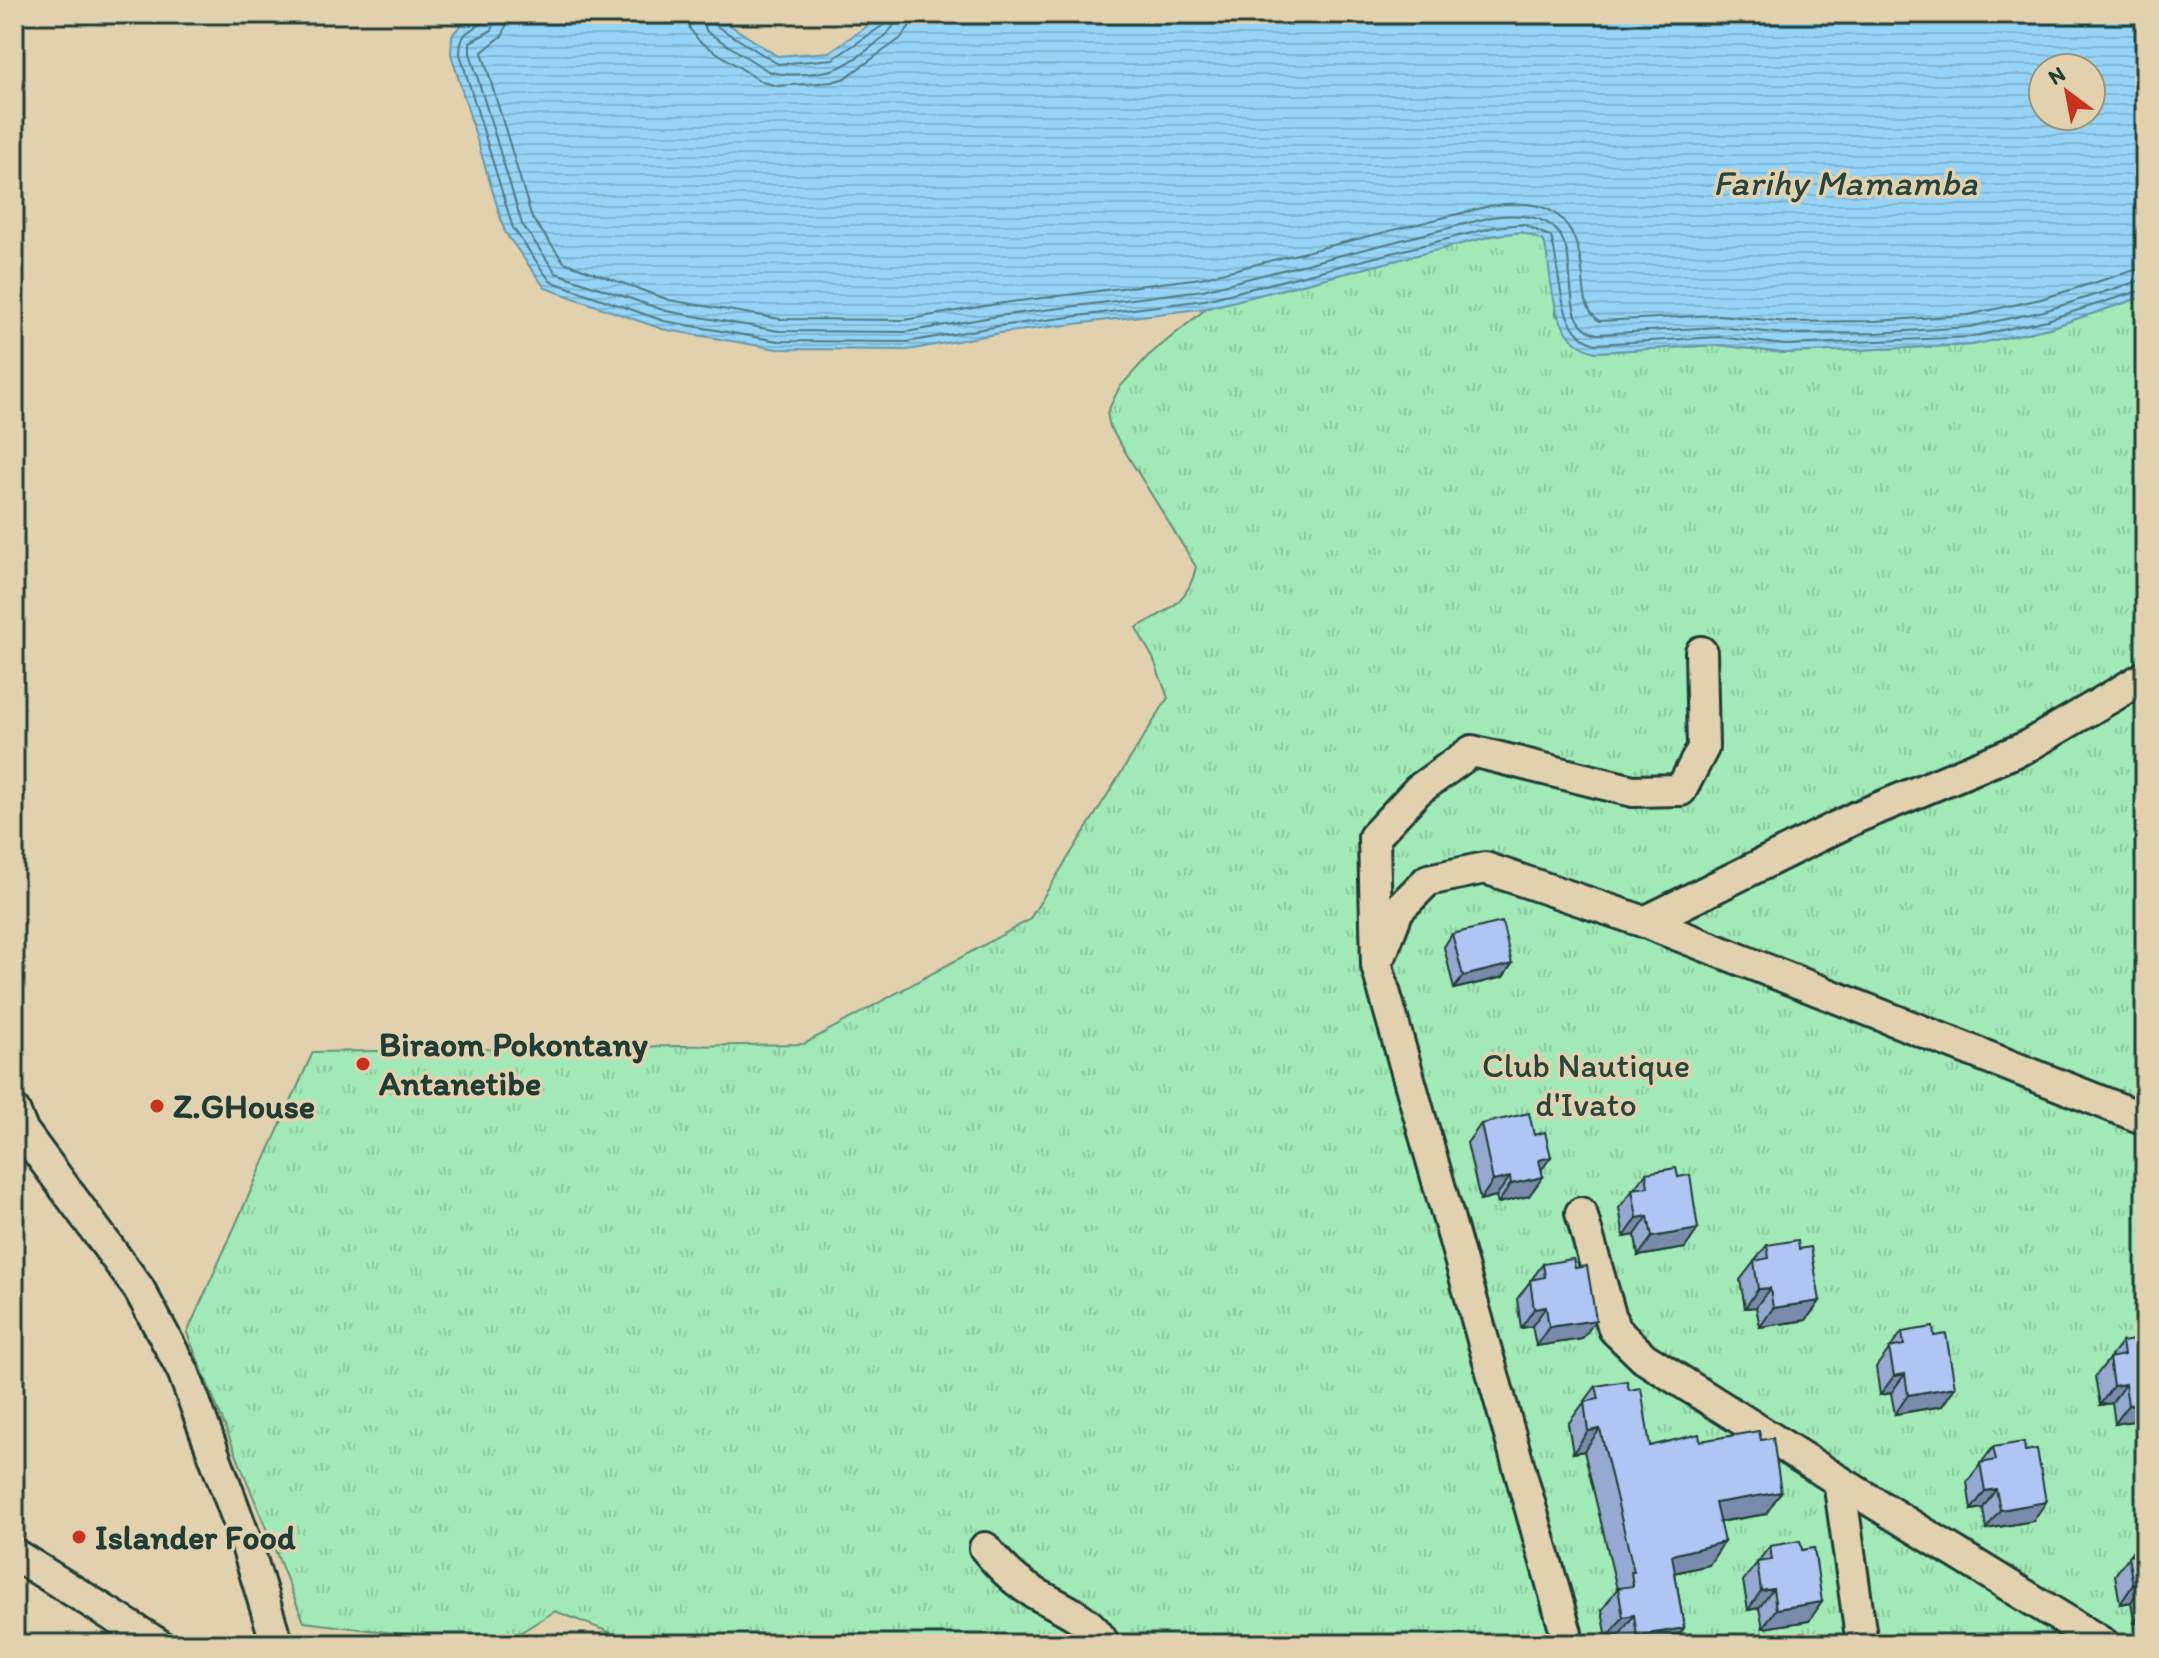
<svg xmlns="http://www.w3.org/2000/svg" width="2159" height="1658" font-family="Itim,sans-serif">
	<defs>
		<pattern id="park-tufts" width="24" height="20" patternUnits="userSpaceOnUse" patternTransform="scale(2)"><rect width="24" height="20" fill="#a1e9b7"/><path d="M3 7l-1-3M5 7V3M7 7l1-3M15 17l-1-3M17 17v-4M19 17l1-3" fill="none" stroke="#8ac99e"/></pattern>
		<pattern id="water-rules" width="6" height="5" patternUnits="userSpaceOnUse" patternTransform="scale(2)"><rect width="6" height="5" fill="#95d4f6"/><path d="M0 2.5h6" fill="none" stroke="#80b7d4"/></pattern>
	</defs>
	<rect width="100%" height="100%" fill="#e2d1ae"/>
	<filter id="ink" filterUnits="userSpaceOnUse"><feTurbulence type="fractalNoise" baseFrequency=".0125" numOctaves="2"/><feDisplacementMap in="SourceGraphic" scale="16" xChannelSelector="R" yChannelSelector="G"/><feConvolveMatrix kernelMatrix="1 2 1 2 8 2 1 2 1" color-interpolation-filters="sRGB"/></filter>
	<g filter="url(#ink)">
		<path fill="url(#park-tufts)" stroke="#609376" stroke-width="2" d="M 1522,232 L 1544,240 L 1552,271 L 1556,315 L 1595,352 L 1719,345 L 1784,353 L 1972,345 L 2049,328 L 2145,296 L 2145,1644 L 640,1644 L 555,1611 L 502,1644 L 484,1644 L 304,1622 L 187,1333 L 313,1052 L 804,1044 L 1029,920 L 1168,698 L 1153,658 L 1136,628 C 1166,611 1188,604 1196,567 L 1110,427 L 1107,413 L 1119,388 L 1148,356 L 1207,308 L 1496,235 Z"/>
		<path fill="url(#water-rules)" stroke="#6698a8" stroke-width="2" fill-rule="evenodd" d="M 499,14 L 713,14 L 777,56 L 829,52 L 885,14 L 2145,14 L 2145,296 L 2049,328 L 1972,345 L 1784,353 L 1719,345 L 1595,352 C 1548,339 1554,280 1544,241 L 1522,232 L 1496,235 L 1207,308 L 1000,333 L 908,350 L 777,349 L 662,329 L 545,288 L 505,232 L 451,54 L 452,35 L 463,23 ZM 2043,68 L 2091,68 L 2091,116 L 2043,116 Z"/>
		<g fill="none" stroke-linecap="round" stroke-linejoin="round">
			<g stroke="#4e7982" stroke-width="2">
				<path d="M 488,14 L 484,23 C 467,31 460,34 460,54 L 513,228 L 550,281 L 664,321 L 778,341 L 907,342 L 999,326 L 1205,300 L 1495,227 L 1523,224 L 1551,237 C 1562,270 1555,333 1596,344 L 1719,337 L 1785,345 L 1971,337 L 2047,320 L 2145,289"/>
				<path d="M 498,14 L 492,30 L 470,42 L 470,53 L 522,224 L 556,273 L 666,311 L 779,331 L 906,332 L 998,316 L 1203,290 L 1492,217 C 1615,201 1539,318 1597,334 L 1719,327 L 1785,334 L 1876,333 L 1969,327 L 2044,311 L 2145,279"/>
				<path d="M 510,14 L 503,35 L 482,52 L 532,218 L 564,262 L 669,300 L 780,319 L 905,320 L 996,304 L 1201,278 L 1490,206 C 1544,197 1575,211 1582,270 C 1585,290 1582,307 1599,321 L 1719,315 L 1786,322 L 1875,321 L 1968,315 L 2041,299 L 2145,267"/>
				<polyline points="687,14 690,29 699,41 762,82 778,86 832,82 845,78 900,39 909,27 911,14"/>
				<path d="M 699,14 L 707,32 L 768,71 C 784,77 815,74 832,70 C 849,66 898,31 899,14"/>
				<polyline points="709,14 713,24 778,64 833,59 885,24 888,14"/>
			</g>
			<defs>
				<g id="minor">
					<polyline points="1645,922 1857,817 2024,748 2145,677"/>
					<polyline points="1382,952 1398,910 1428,880 1485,868 1645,922 2145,1119"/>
					<polyline points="14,1111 22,1130 139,1289 183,1371 244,1536 277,1644"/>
					<polyline points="1581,1213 1614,1329 1644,1358 1839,1481 1862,1644"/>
					<polyline points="1839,1481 2104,1644"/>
					<path d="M 985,1548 C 997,1563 1008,1575 1025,1587 C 1052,1605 1088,1614 1104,1644"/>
					<polyline points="14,1554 158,1644"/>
					<polyline points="1562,1644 1566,1633 1377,966 1374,837 1418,790 1472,751 1633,791 1681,790 1703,748 1701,652"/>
				</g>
			</defs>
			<use href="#minor" stroke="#1f3d34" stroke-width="36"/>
			<use href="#minor" stroke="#e2d1ae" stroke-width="30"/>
		</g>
		<g fill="#96a9d1" stroke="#1f3d34" stroke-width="2">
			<polygon points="1452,934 1512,964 1503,977 1454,989 1444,947"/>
			<polygon points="1481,1124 1542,1171 1529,1196 1498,1203 1496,1196 1480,1200 1467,1143"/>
			<polygon points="1646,1173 1685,1248 1638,1256 1635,1235 1624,1237 1619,1208"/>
			<polygon points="1767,1245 1799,1249 1820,1301 1806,1320 1760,1327 1756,1307 1745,1308 1740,1280"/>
			<polygon points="1543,1264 1582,1339 1536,1346 1532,1326 1521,1328 1517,1299"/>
			<polygon points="1902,1332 1934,1336 1955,1387 1942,1406 1895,1414 1891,1393 1880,1395 1876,1367"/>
			<polygon points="2122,1342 2145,1419 2115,1424 2112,1403 2100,1405 2095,1377"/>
			<polygon points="1596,1386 1629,1390 1650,1446 1700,1441 1766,1514 1720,1522 1709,1565 1675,1573 1684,1628 1672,1644 1619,1644 1618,1637 1607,1639 1602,1610 1617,1589 1584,1451 1573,1453 1568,1424"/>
			<polygon points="1993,1447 2033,1521 1986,1529 1983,1508 1971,1510 1967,1482"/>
			<polygon points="2141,1540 2145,1540 2145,1621 2134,1623 2131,1602 2120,1604 2115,1575"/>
			<polygon points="1770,1546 1809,1621 1763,1628 1759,1608 1748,1610 1743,1581"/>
		</g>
		<g fill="#7a8aaa" stroke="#1f3d34" stroke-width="2">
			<polygon points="1512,964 1503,977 1454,989 1463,976"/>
			<polygon points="1551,1157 1537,1176 1539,1160"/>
			<polygon points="1510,1177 1496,1196 1480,1200 1493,1181"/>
			<polygon points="1543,1177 1529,1196 1498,1203 1511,1184"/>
			<polygon points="1648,1216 1635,1235 1624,1237 1637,1218"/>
			<polygon points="1698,1229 1685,1248 1638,1256 1652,1237"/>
			<polygon points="1770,1288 1756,1307 1745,1308 1758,1289"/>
			<polygon points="1820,1301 1806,1320 1760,1327 1773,1308"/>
			<polygon points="1546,1307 1532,1326 1521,1328 1534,1309"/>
			<polygon points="1596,1320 1582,1339 1536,1346 1549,1327"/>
			<polygon points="1905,1374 1891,1393 1880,1395 1894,1376"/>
			<polygon points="2125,1384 2112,1403 2100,1405 2113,1386"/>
			<polygon points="1955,1387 1942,1406 1895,1414 1908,1395"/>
			<polygon points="2145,1402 2145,1419 2115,1424 2128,1405"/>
			<polygon points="1600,1429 1584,1451 1573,1453 1588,1431"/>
			<polygon points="1996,1489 1983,1508 1971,1510 1985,1491"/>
			<polygon points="1781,1492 1766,1514 1699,1525 1715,1503"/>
			<polygon points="2046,1502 2033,1521 1986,1529 2000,1510"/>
			<polygon points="1724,1542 1709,1565 1656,1577 1672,1555"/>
			<polygon points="2144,1583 2131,1602 2120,1604 2133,1585"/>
			<polygon points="1773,1589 1759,1608 1748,1610 1761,1591"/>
			<polygon points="1822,1602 1809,1621 1763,1628 1776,1609"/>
			<polygon points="2145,1607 2145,1621 2134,1623"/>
			<polygon points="1634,1615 1618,1637 1607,1639 1623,1617"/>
			<polygon points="1684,1628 1672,1644 1631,1644 1637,1636"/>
		</g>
		<g fill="#afc5f3" stroke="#1f3d34" stroke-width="2">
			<polygon points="1502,922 1512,964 1463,976 1452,934"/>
			<polygon points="1529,1113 1534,1135 1545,1132 1551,1157 1539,1160 1543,1177 1511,1184 1510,1177 1493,1181 1481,1124"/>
			<polygon points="1676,1168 1678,1177 1690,1175 1698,1229 1652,1237 1648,1216 1637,1218 1632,1189 1648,1187 1646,1173"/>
			<polygon points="1798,1240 1799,1249 1811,1247 1820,1301 1773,1308 1770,1288 1758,1289 1754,1261 1769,1258 1767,1245"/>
			<polygon points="1573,1259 1575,1268 1587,1266 1596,1320 1549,1327 1546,1307 1534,1309 1530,1280 1545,1277 1543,1264"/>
			<polygon points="1933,1327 1934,1336 1946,1334 1955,1387 1908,1395 1905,1374 1894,1376 1889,1348 1904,1345 1902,1332"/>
			<polygon points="2145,1338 2145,1402 2128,1405 2125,1384 2113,1386 2109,1358 2124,1355 2122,1342"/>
			<polygon points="1627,1381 1629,1390 1641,1388 1650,1446 1699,1434 1700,1441 1759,1431 1761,1440 1773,1438 1781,1492 1715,1503 1724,1542 1672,1555 1684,1628 1637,1636 1634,1615 1623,1617 1618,1588 1633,1586 1631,1572 1634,1572 1600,1429 1588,1431 1584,1402 1599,1399 1596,1386"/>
			<polygon points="2024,1442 2025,1451 2037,1449 2046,1502 2000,1510 1996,1489 1985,1491 1980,1463 1996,1460 1993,1447"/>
			<polygon points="2141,1540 2145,1540 2145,1589 2144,1583 2133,1585 2128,1556 2143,1554"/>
			<polygon points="1800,1541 1802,1550 1814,1548 1822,1602 1776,1609 1773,1589 1761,1591 1757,1562 1772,1560 1770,1546"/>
			<polygon points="2089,1638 2090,1644 2058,1643"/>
		</g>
	</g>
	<g fill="#c8321e" stroke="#e2d1ae" stroke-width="3">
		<circle cx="363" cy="1064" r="8"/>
		<circle cx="157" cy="1106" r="8"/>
		<circle cx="79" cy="1537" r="8"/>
	</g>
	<g text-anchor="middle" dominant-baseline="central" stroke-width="7" stroke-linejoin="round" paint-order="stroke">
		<g font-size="34" font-weight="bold" fill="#1f3d34" stroke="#e2d1ae" text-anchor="start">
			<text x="379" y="1044">Biraom Pokontany<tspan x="379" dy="39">Antanetibe</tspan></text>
			<text x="173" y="1106">Z.GHouse</text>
			<text x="95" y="1537">Islander Food</text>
		</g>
		<g font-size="34" fill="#26463b" stroke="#e2d1ae">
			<text x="1586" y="1065">Club Nautique<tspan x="1586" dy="39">d'Ivato</tspan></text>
		</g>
		<g font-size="36" font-style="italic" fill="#25453e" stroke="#e2d1ae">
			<text x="1845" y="182">Farihy Mamamba</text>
		</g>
	</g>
	<rect width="2159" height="1658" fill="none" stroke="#e2d1ae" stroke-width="48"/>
	<rect x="24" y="24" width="2111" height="1610" fill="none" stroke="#1f3d34" stroke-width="3" filter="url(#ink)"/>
	<g transform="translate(2067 92) rotate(328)"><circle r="38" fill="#e2d1ae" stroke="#94967d" stroke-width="2"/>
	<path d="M0-6L14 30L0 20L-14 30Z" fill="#c8321e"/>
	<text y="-12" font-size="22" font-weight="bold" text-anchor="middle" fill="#1f3d34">N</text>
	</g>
</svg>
